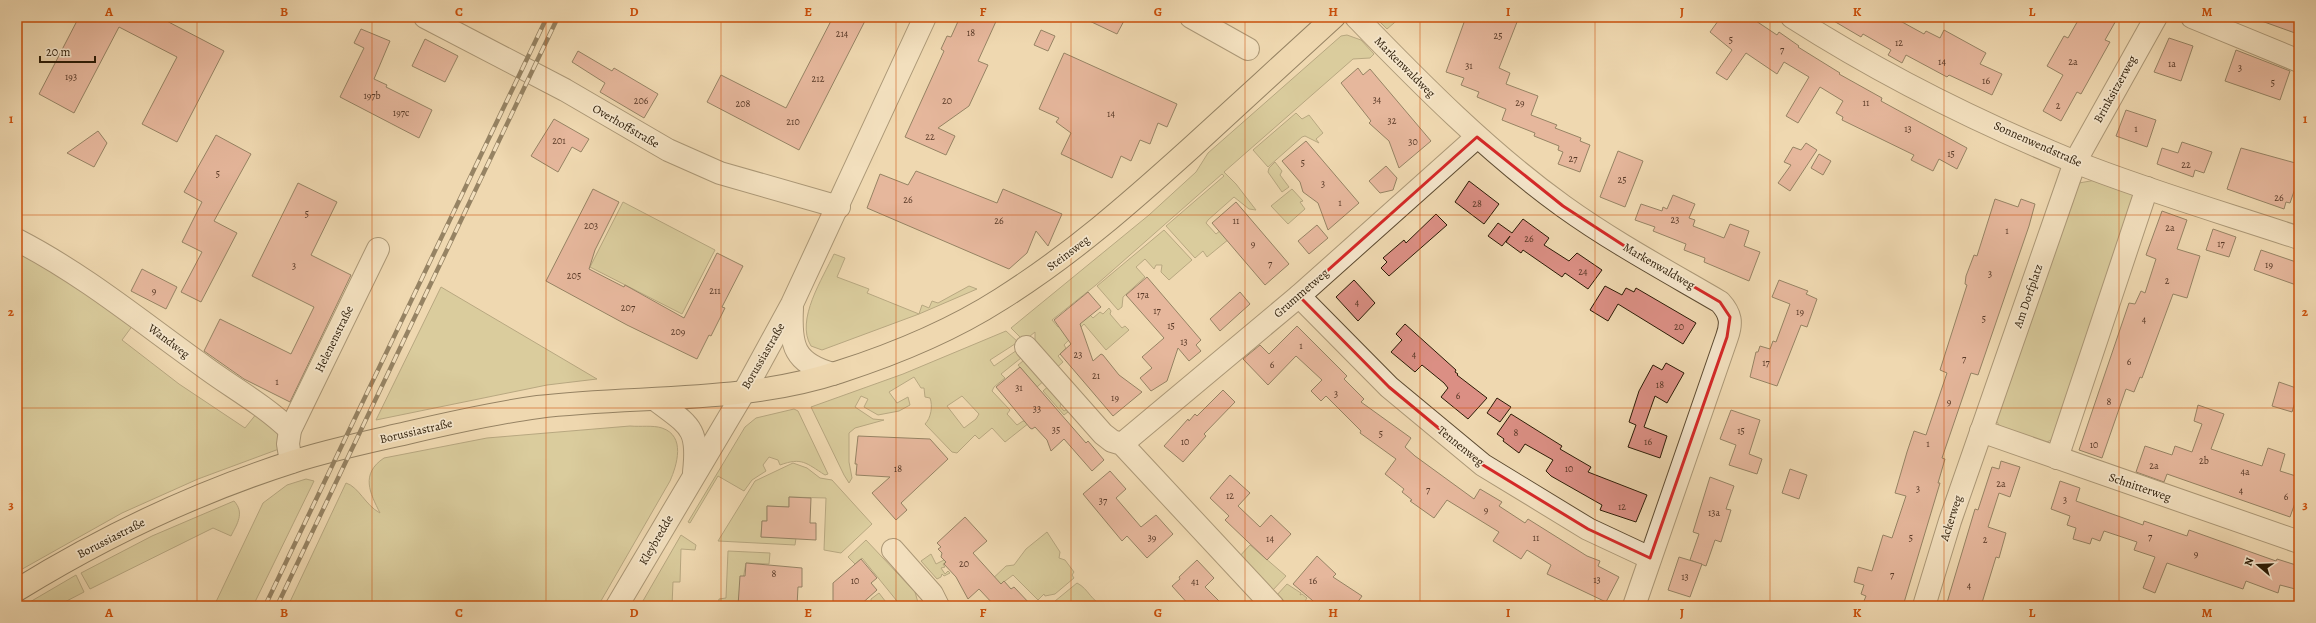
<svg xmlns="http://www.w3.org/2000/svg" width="2316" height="623" font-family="Alegreya,serif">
	<rect width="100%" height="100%" fill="#efd8b0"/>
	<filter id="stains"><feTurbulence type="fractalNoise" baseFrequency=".005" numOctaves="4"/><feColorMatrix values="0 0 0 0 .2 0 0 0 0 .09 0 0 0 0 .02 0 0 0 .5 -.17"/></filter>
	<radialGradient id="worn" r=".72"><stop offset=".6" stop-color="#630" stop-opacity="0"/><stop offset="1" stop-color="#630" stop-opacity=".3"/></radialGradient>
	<g fill="#c1bc86" stroke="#766c46" fill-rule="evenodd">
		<polygon points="1375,17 1401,17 1387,29"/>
		<polygon points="1347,35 1361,40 1374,54 1370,58 1353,59 1224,172 1236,184 1256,210 1249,209 1234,197 1208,220 1206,223 1216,234 1221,230 1229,239 1207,257 1203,251 1195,258 1166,226 1224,176 1222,174 1096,285 1052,320 1058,327 1090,315 1093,318 1100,312 1103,314 1109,308 1111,311 1110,314 1122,328 1125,326 1129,330 1106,350 1084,324 1064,345 1066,348 1058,356 1063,362 1054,370 1035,344 1035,332 1024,341 1011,328 1149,215 1196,172 1208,153 1341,36"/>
		<polygon points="1296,113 1302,119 1309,115 1323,133 1316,139 1319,143 1305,136 1302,137 1268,167 1253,150"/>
		<polygon points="1275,162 1282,171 1280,175 1289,187 1282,192 1268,172 1269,168"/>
		<polygon points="2096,180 2133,193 2135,197 2055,438 2045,443 2001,428 1995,419 2079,183"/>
		<polygon points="1292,189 1303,201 1300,202 1305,209 1288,224 1271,206"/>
		<polygon points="623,202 715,250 682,314 590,267"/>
		<polygon points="1164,230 1192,260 1169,280 1161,272 1162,265 1156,265 1154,269 1145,259 1136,267 1145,277 1123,297 1122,307 1118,310 1097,286"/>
		<path d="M 17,247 L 136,321 L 122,340 L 179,384 L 245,428 L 257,413 C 274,421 280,430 279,449 L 198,479 L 122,513 L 17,572 Z"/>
		<path d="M 834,254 L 845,258 L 837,277 L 869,289 L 867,293 L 919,314 L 922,305 L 929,308 L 932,301 L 938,303 L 969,286 L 977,289 L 919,314 L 822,350 L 811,346 C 795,320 823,278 834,254 Z"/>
		<polygon points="441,287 597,379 547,385 376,420"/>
		<path d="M 1006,331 L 1018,342 L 990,360 L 994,366 L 1020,348 L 1026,354 L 1001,374 L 1005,378 L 994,387 L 992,391 L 1010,410 L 1007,414 L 1017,425 L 1023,421 L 1029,423 L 1005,442 L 992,428 L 979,439 L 975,435 L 957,453 L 952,452 L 925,424 C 931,418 933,406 930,398 L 925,397 L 924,388 L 921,388 L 914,377 L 889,392 L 897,403 L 908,397 L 910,405 L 899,411 L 878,415 L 864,407 L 868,399 L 861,396 L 855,407 L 873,419 L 884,420 L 855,428 L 849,433 L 849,462 L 852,478 L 849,483 L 844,475 L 811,407 L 903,374 ZM 962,396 L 979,414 L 976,419 L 964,428 L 947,406 Z"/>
		<polygon points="1028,357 1047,378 1037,387 1018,365"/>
		<polygon points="1052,383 1062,402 1060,406 1064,411 1072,406 1073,408 1064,415 1043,391"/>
		<path d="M 794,409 L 798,411 L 828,474 L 825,475 C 806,463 802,457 780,465 L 778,460 L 769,457 L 763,465 L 766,471 L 752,480 L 744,491 L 718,476 L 690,523 L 688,522 L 745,427 L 756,418 Z"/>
		<path d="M 630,426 C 641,427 653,425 662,428 C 686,436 677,465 670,481 L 598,606 L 288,606 L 346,483 C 359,487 365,505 380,513 C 370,493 360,474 384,458 L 487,438 Z"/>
		<polygon points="793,463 807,468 820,478 832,480 872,524 841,553 824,550 826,498 789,497 789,507 767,506 767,521 762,521 761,537 796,538 795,545 718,541 755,481"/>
		<polygon points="306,479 314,481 253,606 214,606 263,503 287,485"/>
		<path d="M 234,501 C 245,513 237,524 231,536 L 213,528 L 90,589 L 81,573 L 152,536 Z"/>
		<polygon points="1047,532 1060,552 1059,558 1065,560 1074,572 1072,575 1074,578 1055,594 1045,596 1044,594 1038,600 1013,575 993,590 987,584 1006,566 1014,565 1026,549"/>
		<polygon points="681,535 696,545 695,550 681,549 680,582 673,582 672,606 640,606"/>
		<polygon points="866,540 915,592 919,606 901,606 862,558 855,564 848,557"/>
		<polygon points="1250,545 1286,576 1272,591 1238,558"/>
		<polygon points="728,551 770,553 769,564 746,563 738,606 718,606 719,599 726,598"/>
		<polygon points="931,554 936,564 944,560 946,562 943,564 945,567 941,568 945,574 948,571 950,573 944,576 942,574 941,577 937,579 921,561"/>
		<polygon points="76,575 84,592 57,606 23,606"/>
		<path d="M 1077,583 C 1089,589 1091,602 1105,606 L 1066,606 L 1067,604 L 1064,606 L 1049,606 Z"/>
		<polygon points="1287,584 1301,593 1300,595 1302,594 1307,598 1305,601 1309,601 1317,606 1287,606 1276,596"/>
		<polygon points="879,593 889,606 871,606 871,599"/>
	</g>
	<g fill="#db8f84" stroke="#2b1b06">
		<polygon points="79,17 159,17 224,51 177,142 142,124 177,57 119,27 74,113 39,94"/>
		<polygon points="833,17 867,17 799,150 707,102 721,75 786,108"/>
		<polygon points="960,17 998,17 978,61 988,65 969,106 938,128 955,136 946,155 905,137 944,51 941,49 947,36 951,37"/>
		<polygon points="1081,17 1126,17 1117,34"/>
		<polygon points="1466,17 1519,17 1499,68 1510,73 1506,84 1538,96 1531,115 1557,125 1555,128 1581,138 1580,141 1590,145 1580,172 1558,164 1563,152 1558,150 1559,146 1534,136 1535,133 1502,120 1506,109 1477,97 1479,92 1461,85 1464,78 1446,72"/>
		<polygon points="1721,17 1750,17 1777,35 1779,32 1799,46 1798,47 1840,73 1839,74 1882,98 1881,101 1967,148 1957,169 1939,159 1933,171 1911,160 1914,155 1842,120 1843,117 1836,113 1843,101 1820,87 1798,123 1786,116 1809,77 1784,62 1777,74 1746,53 1727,80 1716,73 1732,50 1710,32"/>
		<polygon points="1827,17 1893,17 1924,34 1926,31 1940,38 1944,30 1986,53 1980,64 2002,74 1992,95 1949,75 1947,77 1906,55 1902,63 1888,55 1891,50 1863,34 1861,37"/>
		<polygon points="2080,17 2118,17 2105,40 2110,42 2081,94 2077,92 2061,121 2043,111 2063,75 2047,66 2064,36 2068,38"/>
		<polygon points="2256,17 2299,17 2299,25 2295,33 2256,19"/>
		<polygon points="361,29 390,41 374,79 387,85 386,87 432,110 419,138 340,97 364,48 354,43"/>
		<polygon points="1041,30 1055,36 1048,51 1034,45"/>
		<polygon points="2169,38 2193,46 2181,81 2154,72"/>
		<polygon points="425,39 458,56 445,82 412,66"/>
		<polygon points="2236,50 2290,71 2280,100 2225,81"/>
		<polygon points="578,51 612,71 614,68 658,94 644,118 600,92 605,83 572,62"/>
		<polygon points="1064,53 1177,104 1167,127 1158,123 1150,144 1140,140 1131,161 1121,156 1112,178 1061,154 1071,133 1056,122 1059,118 1039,109"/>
		<polygon points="1358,68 1363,75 1370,69 1431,141 1399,168 1389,141 1369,123 1371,121 1341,83"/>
		<polygon points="2126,110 2156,120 2147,147 2116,136"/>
		<polygon points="554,119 589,139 581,152 572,147 558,172 531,156"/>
		<polygon points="98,131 107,143 94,167 67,153"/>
		<polygon points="216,135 251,154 214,221 237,233 201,302 181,292 202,252 182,242 202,202 184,192"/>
		<polygon points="1306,141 1359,203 1328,230 1318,203 1303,192 1300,182 1282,161"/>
		<polygon points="2182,142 2212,152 2204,173 2195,170 2193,177 2157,164 2162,148 2178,153"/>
		<polygon points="1806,143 1817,150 1790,191 1778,183 1791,165 1784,162 1793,147 1801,150"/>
		<polygon points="2241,148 2299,164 2299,177 2290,203 2286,202 2284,209 2227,189"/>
		<polygon points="1618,151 1643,161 1625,207 1600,197"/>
		<polygon points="1819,154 1831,161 1823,175 1811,168"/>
		<polygon points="1386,166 1397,178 1393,190 1380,193 1369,181"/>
		<polygon points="916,171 997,203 1003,189 1062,214 1048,246 1036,231 1027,253 1009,269 867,208 880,174 908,185"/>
		<polygon points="1469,181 1499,204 1484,224 1455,202"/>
		<polygon points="298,183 337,202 311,255 351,275 290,402 244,379 204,351 220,319 291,354 314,307 252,276"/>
		<polygon points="593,189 619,202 595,250 589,269 624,287 625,285 684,318 717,253 743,266 722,307 725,308 711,336 709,335 697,359 627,325 546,281"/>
		<polygon points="1673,195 1695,204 1689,218 1695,220 1693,226 1724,238 1730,224 1749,231 1744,246 1760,252 1749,281 1704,262 1705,258 1684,250 1686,244 1653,231 1655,227 1635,220 1641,204 1662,211 1663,207 1667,209"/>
		<polygon points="1995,199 2018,207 2021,199 2035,204 2029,226 1978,375 1971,373 1942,458 1945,459 1938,483 1940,483 1903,606 1862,606 1866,596 1861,594 1864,585 1854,582 1858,567 1872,571 1883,535 1892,538 1906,496 1895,493 1907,452 1914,431 1926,435 1947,373 1940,370 1967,285 1965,284 1966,276 1974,255 1977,256"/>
		<polygon points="1236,202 1289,264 1265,285 1212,223"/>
		<polygon points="2162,211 2187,220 2177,249 2200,256 2187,298 2173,294 2142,378 2140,377 2134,392 2126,389 2102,458 2079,450 2129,303 2135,304 2141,291 2145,293 2156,259 2146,255"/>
		<polygon points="1436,214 1447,225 1389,276 1381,268 1387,262 1383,258 1404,240 1406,243"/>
		<polygon points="1523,219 1549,238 1544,245 1569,261 1577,253 1602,270 1588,289 1565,273 1562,277 1523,250 1521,253 1506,242 1510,236 1502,246 1488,236 1498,223 1512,233"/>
		<polygon points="1317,225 1328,238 1309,254 1298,241"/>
		<polygon points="2213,229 2236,237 2229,257 2206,250"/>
		<polygon points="2261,250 2299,263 2299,286 2254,270"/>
		<polygon points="142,269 177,287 166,309 131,291"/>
		<polygon points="1147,277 1201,340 1196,345 1201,351 1189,361 1178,348 1167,381 1151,391 1140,378 1152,368 1142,357 1164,338 1126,295"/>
		<polygon points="1354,280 1375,303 1358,321 1336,297"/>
		<polygon points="1779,280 1808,291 1806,294 1817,299 1807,327 1801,325 1777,386 1750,377 1756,352 1758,352 1760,346 1770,349 1773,341 1776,342 1790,304 1772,297"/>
		<polygon points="1605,286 1622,295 1626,288 1634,292 1636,288 1696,323 1683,344 1618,304 1608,321 1590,310"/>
		<polygon points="1088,292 1101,307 1080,324 1093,361 1101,354 1103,355 1119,375 1142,392 1113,416 1060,354 1071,344 1054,320"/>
		<polygon points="1240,292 1250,304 1220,331 1210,319"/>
		<polygon points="1405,324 1456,370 1455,372 1458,374 1457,375 1487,398 1468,419 1441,397 1448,388 1444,383 1422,365 1415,372 1391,352 1402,340 1396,334"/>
		<polygon points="1297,326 1347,376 1344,379 1364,399 1361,402 1411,438 1405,447 1415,456 1474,499 1480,489 1502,502 1499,506 1525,523 1528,519 1587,556 1600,561 1598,566 1619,577 1606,602 1547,574 1551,565 1527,550 1521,559 1493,541 1499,532 1447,500 1434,518 1410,501 1412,500 1402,492 1404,489 1385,474 1396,459 1360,433 1361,431 1326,396 1321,401 1311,391 1322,380 1296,356 1268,385 1243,359 1260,345 1269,354"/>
		<polygon points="1666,363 1684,373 1667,403 1655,396 1644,427 1667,436 1660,458 1628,447 1636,425 1629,422 1639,391 1653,365 1662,370"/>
		<polygon points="1020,367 1086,443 1088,441 1104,460 1092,471 1064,439 1051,451 1047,440 1035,427 1032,429 1030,428 996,387"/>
		<polygon points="2279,382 2299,389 2292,412 2272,406"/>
		<polygon points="1223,390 1235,402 1204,434 1206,436 1183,462 1164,446 1188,419 1189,421 1195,414 1197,416"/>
		<polygon points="1497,398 1511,407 1500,422 1487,413"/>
		<polygon points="2198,405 2224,414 2211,449 2262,466 2268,448 2285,454 2280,471 2299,477 2299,492 2290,517 2167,474 2164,482 2136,472 2145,446 2172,455 2175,446 2192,452 2202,424 2194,421"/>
		<polygon points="1731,410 1760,420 1749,454 1762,459 1757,474 1729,465 1736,445 1720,439"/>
		<polygon points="1511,414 1562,446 1560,449 1591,467 1588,472 1647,495 1636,522 1600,510 1602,505 1551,476 1546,471 1553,460 1525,444 1519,453 1503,441 1504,439 1497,434"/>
		<polygon points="858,436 930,439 948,459 901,503 907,510 896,520 872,493 890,477 856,475 857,464 855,464"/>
		<polygon points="2001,461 2020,467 2010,497 1999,493 1988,527 2006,533 1999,558 1996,557 1981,606 1946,606 1975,509 1978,510 1992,467 1999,469"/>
		<polygon points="1790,469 1807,475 1799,499 1782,493"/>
		<polygon points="1110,471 1126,489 1116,498 1141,527 1156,515 1173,534 1147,558 1127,536 1122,541 1083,494"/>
		<polygon points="1230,475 1250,493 1238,506 1260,527 1271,515 1291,534 1267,560 1225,520 1229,516 1210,498"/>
		<polygon points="1710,477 1734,486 1726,509 1731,510 1721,542 1715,540 1706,566 1690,560 1699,534 1693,532"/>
		<polygon points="2060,481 2080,488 2076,501 2143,525 2144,521 2187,536 2189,530 2276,561 2277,559 2299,566 2299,590 2280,585 2278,593 2246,581 2243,589 2167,563 2155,593 2143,588 2155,557 2134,550 2137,542 2104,531 2100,541 2092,538 2090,544 2073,539 2076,528 2067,525 2070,516 2051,509"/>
		<polygon points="789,497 811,498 810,523 816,523 816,540 761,537 762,521 767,521 767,506 789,507"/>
		<polygon points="965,517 987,541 973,553 1001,584 1004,581 1011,589 1014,587 1032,606 995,606 979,589 968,599 956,577 944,564 946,562 941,557 942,553 938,549 941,547 937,543"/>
		<polygon points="1317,556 1336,574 1333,577 1362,596 1355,606 1319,606 1293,584"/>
		<polygon points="1679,557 1702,564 1690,597 1668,590"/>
		<polygon points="861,559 877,578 871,583 877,590 859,606 833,606 833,583"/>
		<polygon points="1197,560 1214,578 1205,587 1224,606 1190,606 1172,586 1180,579 1179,577"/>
		<polygon points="746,563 802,568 802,587 798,587 797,606 738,606 740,576 745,576"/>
	</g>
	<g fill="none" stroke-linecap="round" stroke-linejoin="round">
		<defs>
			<g id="minor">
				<polyline points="425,17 565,90 668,150 720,173 839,207"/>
				<polyline points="1191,17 1248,49"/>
				<path d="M 1356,17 C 1421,84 1487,151 1563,206 C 1613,242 1667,271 1720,302 C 1731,314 1732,323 1727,337 L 1634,606"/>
				<path d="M 1792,17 C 1881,74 1977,122 2075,162 C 2148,191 2224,213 2299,238"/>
				<polyline points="2192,17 2299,61"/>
				<path d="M 17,240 C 83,274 139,320 199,363 C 229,386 262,403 290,430"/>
				<polyline points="1299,296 1389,387 1483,465 1588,529 1650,558"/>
				<path d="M 792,308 C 790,346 794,363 833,374"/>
				<polyline points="1026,347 1103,434 1112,441 1122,444 1273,606"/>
				<path d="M 657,401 C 690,426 699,428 694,472"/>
				<polyline points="1981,431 2299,542"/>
				<polyline points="1122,444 1299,296 1477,137"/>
				<polyline points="2057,458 2147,188"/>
				<polyline points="291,462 288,444 290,430 378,249"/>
				<polyline points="893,550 932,594 938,606"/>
				<polyline points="617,606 744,392 792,304 925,17"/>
				<polyline points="1924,606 1950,521 2075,162 2156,17"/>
			</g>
			<path id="major" d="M 17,590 C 103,537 195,493 292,462 C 329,450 368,442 407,433 C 450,423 494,413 538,407 C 638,395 741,404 839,372 C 895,354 951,331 1001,299 C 1071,255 1130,203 1192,147 C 1239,104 1287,60 1334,17"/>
		</defs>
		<use href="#minor" stroke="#5c4a30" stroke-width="24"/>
		<use href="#major" stroke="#2b1b06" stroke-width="24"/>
		<use href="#minor" stroke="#f5e6cc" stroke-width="22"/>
		<use href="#major" stroke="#efd8b0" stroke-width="22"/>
		<defs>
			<g id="rail">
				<polyline points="265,606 547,17"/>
				<polyline points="277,606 558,17"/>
			</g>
		</defs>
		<use href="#rail" stroke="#2b1b06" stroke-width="4.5"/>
		<use href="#rail" stroke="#f5e6cc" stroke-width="3" stroke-dasharray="9" stroke-linecap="butt"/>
	</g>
	<path d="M0 0H2316V623H0ZM 1477,137 L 1563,206 L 1626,247 L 1720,302 L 1730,317 L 1727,337 L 1650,558 L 1588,529 L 1483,465 L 1389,387 L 1299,296 Z" fill="#efd8b0" fill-opacity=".55" fill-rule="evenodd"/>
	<path fill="none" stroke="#d62828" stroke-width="3" stroke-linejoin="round" d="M 1477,137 L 1563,206 L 1626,247 L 1720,302 L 1730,317 L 1727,337 L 1650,558 L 1588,529 L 1483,465 L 1389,387 L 1299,296 Z"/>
	<path fill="none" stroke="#cc500b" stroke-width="1" stroke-opacity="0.55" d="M 197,17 L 197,606M 372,17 L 372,606M 546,17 L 546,606M 721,17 L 721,606M 896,17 L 896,606M 1071,17 L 1071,606M 1245,17 L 1245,606M 1420,17 L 1420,606M 1595,17 L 1595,606M 1770,17 L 1770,606M 1944,17 L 1944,606M 2119,17 L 2119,606M 17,215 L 2299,215M 17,408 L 2299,408"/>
	<g text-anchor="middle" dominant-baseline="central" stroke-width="3.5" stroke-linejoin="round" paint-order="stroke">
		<g font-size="10" fill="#573826">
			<text x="971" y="32">18</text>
			<text x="842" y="33">214</text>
			<text x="1498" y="35">25</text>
			<text x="1731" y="39">5</text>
			<text x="1899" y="42">12</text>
			<text x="1782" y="49">7</text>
			<text x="1942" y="61">14</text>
			<text x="2073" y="61">2a</text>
			<text x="2172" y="63">1a</text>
			<text x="1469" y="65">31</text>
			<text x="2240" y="67">3</text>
			<text x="71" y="76">193</text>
			<text x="818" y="78">212</text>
			<text x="1986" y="80">16</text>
			<text x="2273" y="82">5</text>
			<text x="372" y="95">197b</text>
			<text x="1377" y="99">34</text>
			<text x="641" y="100">206</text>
			<text x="947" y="100">20</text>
			<text x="1520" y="102">29</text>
			<text x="1866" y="102">11</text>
			<text x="743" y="103">208</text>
			<text x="2058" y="105">2</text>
			<text x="401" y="112">197c</text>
			<text x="1111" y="113">14</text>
			<text x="1392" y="120">32</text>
			<text x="793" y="121">210</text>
			<text x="1908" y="128">13</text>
			<text x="2136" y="128">1</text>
			<text x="930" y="136">22</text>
			<text x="559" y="140">201</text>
			<text x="1413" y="141">30</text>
			<text x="1951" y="153">15</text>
			<text x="1573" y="158">27</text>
			<text x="1303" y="162">5</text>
			<text x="2186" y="164">22</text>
			<text x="218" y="173">5</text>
			<text x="1622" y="179">25</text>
			<text x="1323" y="183">3</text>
			<text x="2279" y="197">26</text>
			<text x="908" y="199">26</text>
			<text x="1340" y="202">1</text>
			<text x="1477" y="203">28</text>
			<text x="307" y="213">5</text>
			<text x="1675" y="219">23</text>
			<text x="999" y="220">26</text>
			<text x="1236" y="220">11</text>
			<text x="591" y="225">203</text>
			<text x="2170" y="227">2a</text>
			<text x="2007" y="230">1</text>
			<text x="1529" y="238">26</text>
			<text x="1253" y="243">9</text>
			<text x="2221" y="243">17</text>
			<text x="1270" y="263">7</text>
			<text x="2269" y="264">19</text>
			<text x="294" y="265">3</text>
			<text x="1583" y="271">24</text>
			<text x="1990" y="273">3</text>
			<text x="574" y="275">205</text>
			<text x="2167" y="280">2</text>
			<text x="154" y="290">9</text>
			<text x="715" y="290">211</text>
			<text x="1143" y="294">17a</text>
			<text x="1357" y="302">4</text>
			<text x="628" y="307">207</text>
			<text x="1157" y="310">17</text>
			<text x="1800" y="311">19</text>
			<text x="1984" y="318">5</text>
			<text x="2144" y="319">4</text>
			<text x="1171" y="325">15</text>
			<text x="1679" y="326">20</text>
			<text x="678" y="331">209</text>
			<text x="1184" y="341">13</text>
			<text x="1301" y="345">1</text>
			<text x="1078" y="354">23</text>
			<text x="1414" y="354">4</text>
			<text x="1964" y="358">7</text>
			<text x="2129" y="361">6</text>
			<text x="1766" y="362">17</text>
			<text x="1272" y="364">6</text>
			<text x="1096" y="375">21</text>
			<text x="277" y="381">1</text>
			<text x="1660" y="384">18</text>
			<text x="1019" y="387">31</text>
			<text x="1336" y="393">3</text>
			<text x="1458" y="395">6</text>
			<text x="1115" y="397">19</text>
			<text x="1949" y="401">9</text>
			<text x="2109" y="401">8</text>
			<text x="1037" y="408">33</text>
			<text x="1056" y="429">35</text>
			<text x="1741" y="430">15</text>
			<text x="1516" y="432">8</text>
			<text x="1381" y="433">5</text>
			<text x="1185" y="441">10</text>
			<text x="1648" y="441">16</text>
			<text x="1928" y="443">1</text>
			<text x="2094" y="444">10</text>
			<text x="2204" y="460">2b</text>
			<text x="2154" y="465">2a</text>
			<text x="898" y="468">18</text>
			<text x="1569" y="468">10</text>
			<text x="2245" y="471">4a</text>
			<text x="2001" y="483">2a</text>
			<text x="1918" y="488">3</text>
			<text x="1428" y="489">7</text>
			<text x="2241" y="490">4</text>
			<text x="1230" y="495">12</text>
			<text x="2286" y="496">6</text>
			<text x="2065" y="499">3</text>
			<text x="1103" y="500">37</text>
			<text x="1622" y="506">12</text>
			<text x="1486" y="509">9</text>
			<text x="1714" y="512">13a</text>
			<text x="2150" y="536">7</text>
			<text x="1152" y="537">39</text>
			<text x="1536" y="537">11</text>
			<text x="1911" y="537">5</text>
			<text x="1270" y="538">14</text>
			<text x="1985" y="539">2</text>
			<text x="2196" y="553">9</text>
			<text x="964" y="563">20</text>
			<text x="774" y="573">8</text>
			<text x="1892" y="574">7</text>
			<text x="1685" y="576">13</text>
			<text x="1597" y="579">13</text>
			<text x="855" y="580">10</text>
			<text x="1313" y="580">16</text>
			<text x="1195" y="581">41</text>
			<text x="1969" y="585">4</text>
		</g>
		<g font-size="12" fill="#2b1b06" stroke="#f5e6cc">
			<text transform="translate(1405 67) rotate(45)">Markenwaldweg</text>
			<text transform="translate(2115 89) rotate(-61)">Brinksitzerweg</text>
			<text transform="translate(626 126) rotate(30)">Overhoffstraße</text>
			<text transform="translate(2038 144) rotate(24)">Sonnenwendstraße</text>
			<text transform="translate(1068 253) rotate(-37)">Steinsweg</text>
			<text transform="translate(1659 266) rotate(30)">Markenwaldweg</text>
			<text transform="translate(1301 293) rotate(-41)">Grummetweg</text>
			<text transform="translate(2028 296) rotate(-71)">Am Dorfplatz</text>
			<text transform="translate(334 339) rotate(-64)">Helenenstraße</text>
			<text transform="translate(169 341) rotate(37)">Wandweg</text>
			<text transform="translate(763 356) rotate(-60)">Borussiastraße</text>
			<text transform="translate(416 431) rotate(-13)">Borussiastraße</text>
			<text transform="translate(1461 446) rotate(39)">Tennenweg</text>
			<text transform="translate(2140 487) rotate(19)">Schnitterweg</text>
			<text transform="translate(1951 518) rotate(-72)">Ackerweg</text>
			<text transform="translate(111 538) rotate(-27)">Borussiastraße</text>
			<text transform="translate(656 540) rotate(-60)">Kleybredde</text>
		</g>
	</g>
	<rect width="2316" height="623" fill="none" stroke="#efd8b0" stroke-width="44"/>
	<g transform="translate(2258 565) rotate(289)" stroke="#f5e6cc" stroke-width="3" paint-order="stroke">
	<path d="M0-3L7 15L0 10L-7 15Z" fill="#2b1b06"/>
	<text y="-6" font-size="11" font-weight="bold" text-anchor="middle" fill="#2b1b06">N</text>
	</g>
	<path d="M40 56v6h55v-6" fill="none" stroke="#2b1b06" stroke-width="2"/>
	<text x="46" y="56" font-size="12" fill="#2b1b06" stroke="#f5e6cc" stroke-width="3" paint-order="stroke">20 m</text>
	<rect x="22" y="22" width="2272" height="579" fill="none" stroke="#cc500b" stroke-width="1.5"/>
	<g font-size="13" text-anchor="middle" font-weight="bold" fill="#cc500b">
		<text x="109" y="16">A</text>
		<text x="284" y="16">B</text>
		<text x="459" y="16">C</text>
		<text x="634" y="16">D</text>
		<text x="808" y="16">E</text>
		<text x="983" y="16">F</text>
		<text x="1158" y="16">G</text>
		<text x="1333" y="16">H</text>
		<text x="1508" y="16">I</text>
		<text x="1682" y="16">J</text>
		<text x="1857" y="16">K</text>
		<text x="2032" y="16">L</text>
		<text x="2207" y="16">M</text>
		<text x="11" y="123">1</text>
		<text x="2305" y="123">1</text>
		<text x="11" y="316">2</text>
		<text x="2305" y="316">2</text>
		<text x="11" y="509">3</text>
		<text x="2305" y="509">3</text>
		<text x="109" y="617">A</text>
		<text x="284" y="617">B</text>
		<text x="459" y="617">C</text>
		<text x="634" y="617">D</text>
		<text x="808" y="617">E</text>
		<text x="983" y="617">F</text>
		<text x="1158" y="617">G</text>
		<text x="1333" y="617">H</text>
		<text x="1508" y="617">I</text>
		<text x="1682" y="617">J</text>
		<text x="1857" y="617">K</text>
		<text x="2032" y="617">L</text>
		<text x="2207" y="617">M</text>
	</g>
	<rect width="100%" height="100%" filter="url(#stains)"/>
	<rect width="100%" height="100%" fill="url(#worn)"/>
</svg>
